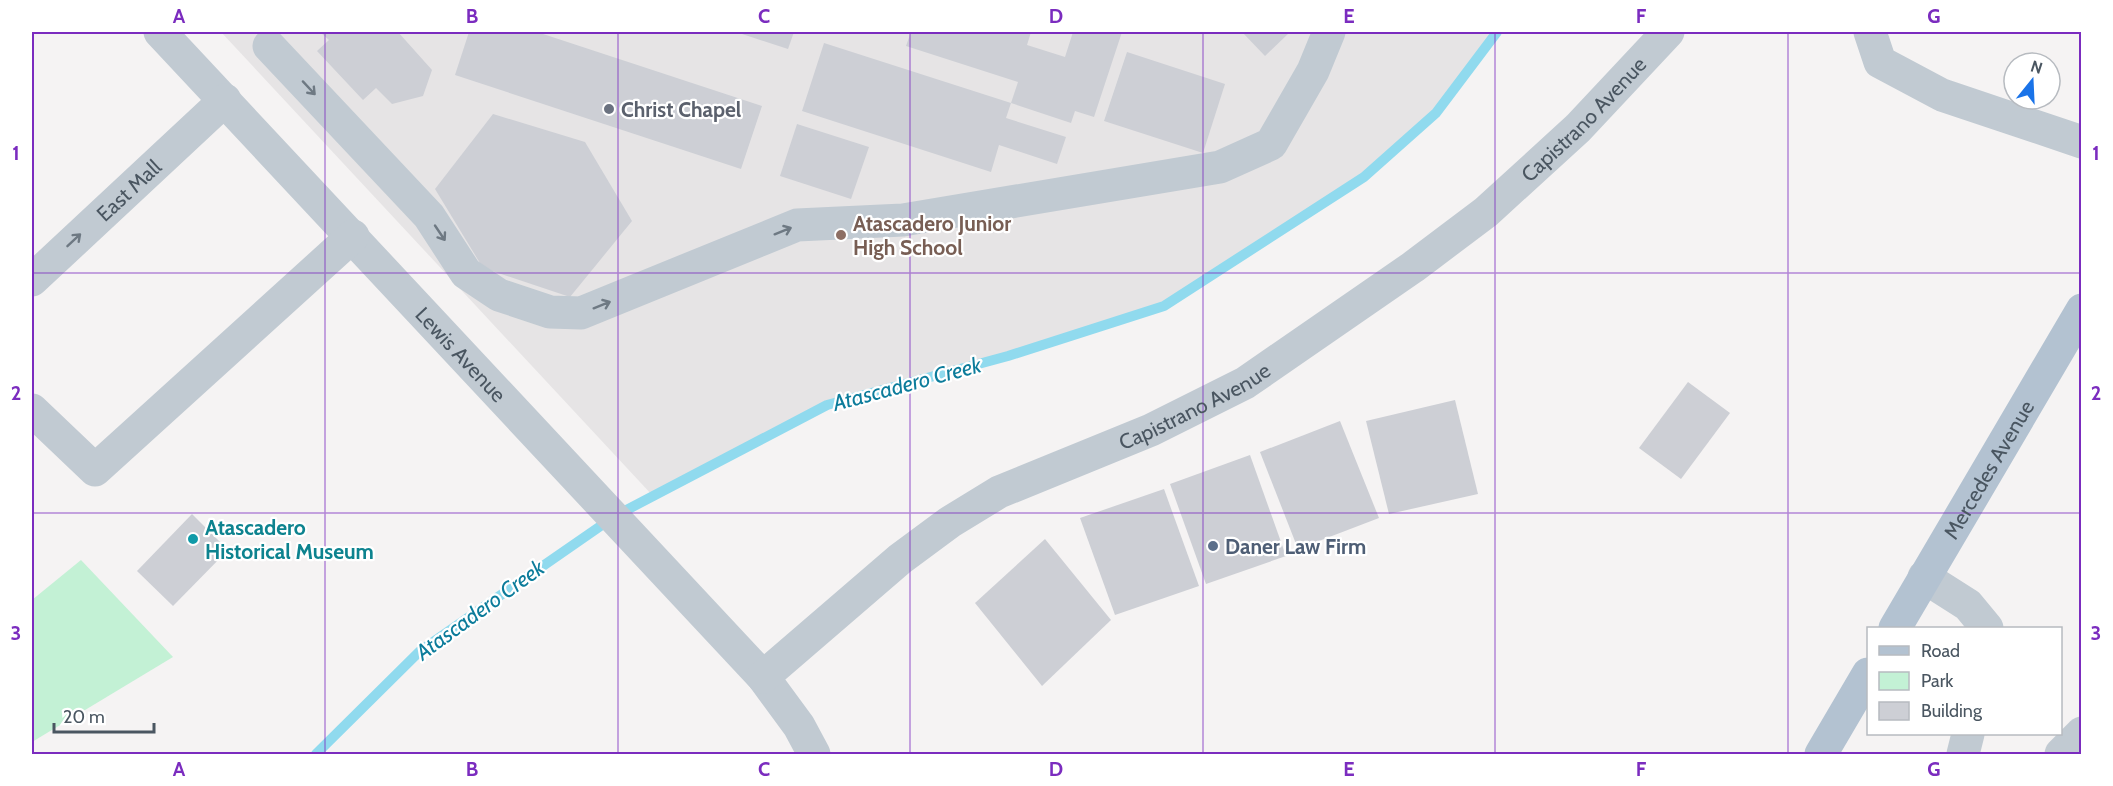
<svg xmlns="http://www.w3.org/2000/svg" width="2113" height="786" font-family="Cabin,sans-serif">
	<rect width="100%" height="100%" fill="#f5f3f3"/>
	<polygon fill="#e6e4e5" points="221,32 1497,32 1436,113 1364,177 1164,306 1008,356 827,405 653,496"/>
	<polygon fill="#c3f1d5" points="81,560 173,657 32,742 32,600"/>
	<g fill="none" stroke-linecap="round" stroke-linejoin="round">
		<polyline stroke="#90daee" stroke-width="10" points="316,754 420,651 615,516 827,405 1008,356 1164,306 1364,177 1436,113 1497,32"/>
	</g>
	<g fill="#cdcfd5">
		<polygon points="320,32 398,32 432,70 423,96 392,104 376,88 363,100 317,51 329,40"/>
		<polygon points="469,32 537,32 762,106 741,169 455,75"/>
		<polygon points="736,32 794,32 788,49"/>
		<polygon points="911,32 1031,32 1027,45 1065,57 1073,32 1122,32 1094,117 1075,111 1071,123 1011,103 1018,82 906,46"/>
		<polygon points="1242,32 1290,32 1265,56"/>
		<polygon points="824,43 1011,103 1006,118 1066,137 1057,164 999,145 991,172 802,111"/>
		<polygon points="1127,52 1225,84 1203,153 1104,121"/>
		<polygon points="493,114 585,142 632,221 570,297 483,268 435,189"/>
		<polygon points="797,124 869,147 851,199 780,176"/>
		<polygon points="1688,382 1730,413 1681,479 1639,448"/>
		<polygon points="1455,400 1478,494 1389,514 1366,421"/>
		<polygon points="1340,421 1379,518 1298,549 1260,452"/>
		<polygon points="1250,455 1286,556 1206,584 1170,484"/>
		<polygon points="1164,489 1199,586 1115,615 1080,518"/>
		<polygon points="192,514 228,550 173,606 137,571"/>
		<polygon points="1045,539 1111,620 1042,686 975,603"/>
	</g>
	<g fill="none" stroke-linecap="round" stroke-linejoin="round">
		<g stroke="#c1cad2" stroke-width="33">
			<path id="s1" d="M 160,32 L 763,677 L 799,726 L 814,754"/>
			<polyline points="1870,32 1880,62 1942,95 2082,142"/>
			<polyline points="269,46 429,216 466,273 499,295 550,312 581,313 797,225 903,220 1220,167 1271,144 1313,71 1329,32"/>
			<path id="s2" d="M 32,280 L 225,100"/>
			<polyline points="32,410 95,470 353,236"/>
			<polyline points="1924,577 1968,605 1987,628"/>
			<path id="s3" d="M 763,677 L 900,559 L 950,522 L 999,492 L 1151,430 L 1245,383 L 1413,267 L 1486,212 L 1578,128 L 1668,32"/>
			<polyline points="1963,754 1968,734"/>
			<polyline points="2061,754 2082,733"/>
		</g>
		<g stroke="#b3c2d1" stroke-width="33">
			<path id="s4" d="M 1895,628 L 2082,310"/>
			<polyline points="1821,754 1868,674"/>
		</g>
	</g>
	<defs><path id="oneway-shaft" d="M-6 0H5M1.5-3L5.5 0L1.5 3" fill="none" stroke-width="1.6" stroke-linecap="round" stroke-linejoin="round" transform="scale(1.5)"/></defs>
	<g stroke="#6e7983">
		<use href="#oneway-shaft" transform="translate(309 88) rotate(47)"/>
		<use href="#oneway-shaft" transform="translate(783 231) rotate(-22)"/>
		<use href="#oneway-shaft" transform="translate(440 233) rotate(56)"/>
		<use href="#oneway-shaft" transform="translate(74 240) rotate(-43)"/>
		<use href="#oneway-shaft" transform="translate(602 305) rotate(-22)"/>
	</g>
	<path fill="none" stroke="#7b2cbf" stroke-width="1.5" stroke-opacity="0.55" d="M 325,32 L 325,754M 618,32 L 618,754M 910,32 L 910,754M 1203,32 L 1203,754M 1495,32 L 1495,754M 1788,32 L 1788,754M 32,273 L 2082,273M 32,513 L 2082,513"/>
	<circle fill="#6b7280" stroke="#fff" stroke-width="2" cx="609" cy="109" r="6"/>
	<circle fill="#8d6e63" stroke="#fff" stroke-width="2" cx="841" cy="235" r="6"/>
	<circle fill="#0f9aa8" stroke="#fff" stroke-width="2" cx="193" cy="539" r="6"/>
	<circle fill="#5c6f8a" stroke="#fff" stroke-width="2" cx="1213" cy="546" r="6"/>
	<g text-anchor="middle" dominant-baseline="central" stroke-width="4.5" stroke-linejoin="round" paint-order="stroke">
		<g font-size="21" font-weight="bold" fill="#5b616d" stroke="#fff" text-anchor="start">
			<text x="621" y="109">Christ Chapel</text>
		</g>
		<g font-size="21" fill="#4a5661" stroke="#fff">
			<text stroke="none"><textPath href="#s3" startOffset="1000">Capistrano Avenue</textPath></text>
			<text stroke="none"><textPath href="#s2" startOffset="132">East Mall</textPath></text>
			<text stroke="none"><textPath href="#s1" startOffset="441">Lewis Avenue</textPath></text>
			<text stroke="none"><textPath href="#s3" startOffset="514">Capistrano Avenue</textPath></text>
			<text stroke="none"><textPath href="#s4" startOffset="184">Mercedes Avenue</textPath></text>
		</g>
		<g font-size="21" font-weight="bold" fill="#785e54" stroke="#fff" text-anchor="start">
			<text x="853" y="223">Atascadero Junior<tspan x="853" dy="24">High School</tspan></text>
		</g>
		<g font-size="21" font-weight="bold" fill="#0d838f" stroke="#fff" text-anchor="start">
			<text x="205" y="527">Atascadero<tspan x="205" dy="24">Historical Museum</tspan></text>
		</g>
		<g font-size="21" font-weight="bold" fill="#4e5e75" stroke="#fff" text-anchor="start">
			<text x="1225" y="546">Daner Law Firm</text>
		</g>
		<g font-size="22" font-style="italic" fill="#0c7c9b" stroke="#fff">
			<text transform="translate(907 384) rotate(-15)">Atascadero Creek</text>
			<text transform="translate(480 610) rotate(-36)">Atascadero Creek</text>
		</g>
	</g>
	<rect width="2113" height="786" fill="none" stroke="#ffffff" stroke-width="66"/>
	<rect x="1867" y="627" width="195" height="108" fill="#ffffff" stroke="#b7bbc0" stroke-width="1.5"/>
	<rect x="1879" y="646" width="30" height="9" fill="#b3c2d1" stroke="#b7bbc0" stroke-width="1.5"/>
	<text x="1921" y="657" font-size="18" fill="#4a5661">Road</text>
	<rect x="1879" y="672" width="30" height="18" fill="#c3f1d5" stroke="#b7bbc0" stroke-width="1.5"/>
	<text x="1921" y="687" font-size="18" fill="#4a5661">Park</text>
	<rect x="1879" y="702" width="30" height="18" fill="#cdcfd5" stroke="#b7bbc0" stroke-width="1.5"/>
	<text x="1921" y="717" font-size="18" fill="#4a5661">Building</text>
	<g transform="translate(2032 81) rotate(18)"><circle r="28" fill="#ffffff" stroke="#b7bbc0" stroke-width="1.5"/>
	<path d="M0-4.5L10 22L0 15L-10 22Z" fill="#1a73e8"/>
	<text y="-9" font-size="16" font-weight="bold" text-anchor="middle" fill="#4a5661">N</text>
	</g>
	<path d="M54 723v9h100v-9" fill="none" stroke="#4a5661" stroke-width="3"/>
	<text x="63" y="723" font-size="18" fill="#4a5661" stroke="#ffffff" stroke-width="4.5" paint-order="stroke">20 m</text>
	<rect x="33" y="33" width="2047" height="720" fill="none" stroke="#7b2cbf" stroke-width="2"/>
	<g font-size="20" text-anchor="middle" font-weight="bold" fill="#7b2cbf">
		<text x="179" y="23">A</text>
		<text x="472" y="23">B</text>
		<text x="764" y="23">C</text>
		<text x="1056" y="23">D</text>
		<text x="1349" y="23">E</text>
		<text x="1641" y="23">F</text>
		<text x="1934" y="23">G</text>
		<text x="16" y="160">1</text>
		<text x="2096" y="160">1</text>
		<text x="16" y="400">2</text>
		<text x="2096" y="400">2</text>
		<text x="16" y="640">3</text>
		<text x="2096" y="640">3</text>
		<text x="179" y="776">A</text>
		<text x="472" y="776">B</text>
		<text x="764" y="776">C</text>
		<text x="1056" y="776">D</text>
		<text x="1349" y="776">E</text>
		<text x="1641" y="776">F</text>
		<text x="1934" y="776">G</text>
	</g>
</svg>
